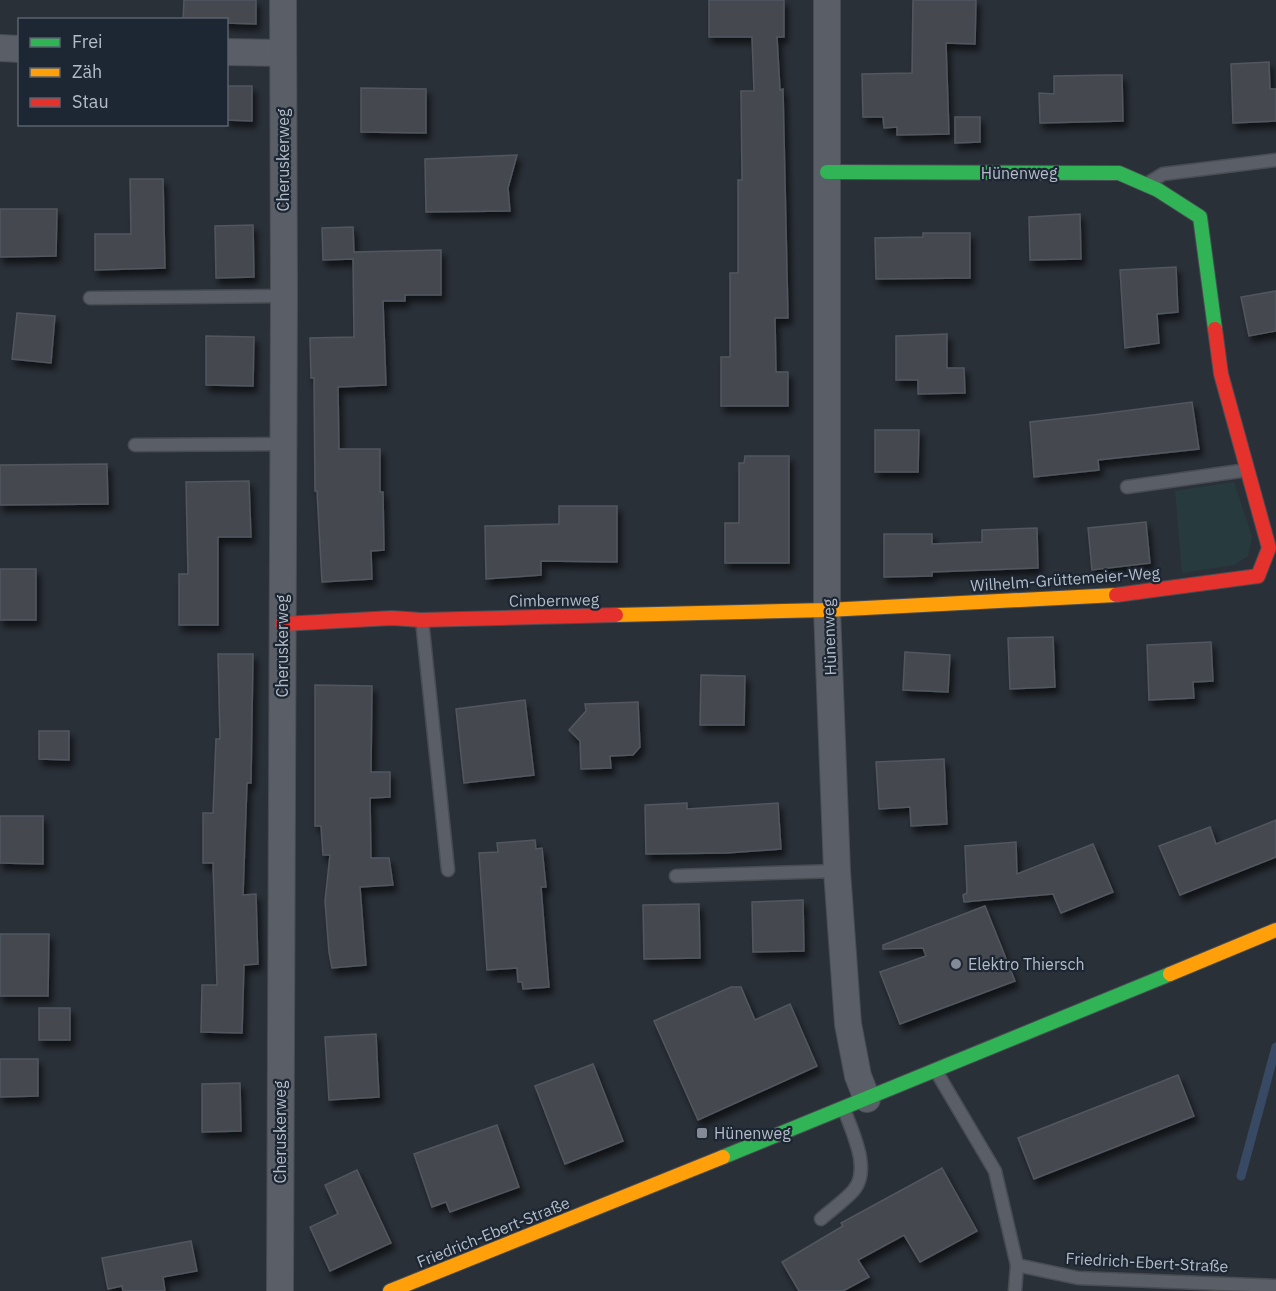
<svg xmlns="http://www.w3.org/2000/svg" width="1276" height="1291" font-family="'IBM Plex Sans',sans-serif">
	<defs>
		<filter id="shadow"><feDropShadow dx="3.5" dy="6" stdDeviation="3" flood-color="#0009"/></filter>
	</defs>
	<rect width="100%" height="100%" fill="#2a3038"/>
	<polygon fill="#273a3e" points="1234,482 1252,537 1248,556 1234,565 1182,573 1175,491"/>
	<g fill="none" stroke-linecap="round" stroke-linejoin="round">
		<polyline stroke="#384963" stroke-width="9" points="1241,1176 1276,1047"/>
	</g>
	<g fill="#444950" stroke="#52575f" stroke-width="1.5" filter="url(#shadow)">
		<polygon points="184,0 256,0 256,24 226,23 226,20 183,20"/>
		<polygon points="709,0 784,0 784,37 777,37 780,90 783,89 788,318 775,318 776,372 788,372 788,406 721,406 721,357 730,357 730,273 738,273 738,180 742,180 741,91 754,91 752,37 709,37"/>
		<polygon points="913,0 976,0 975,44 946,43 949,134 897,135 897,127 884,128 883,117 863,117 862,74 912,73"/>
		<polygon points="1269,62 1270,89 1276,89 1276,121 1233,123 1231,64"/>
		<polygon points="1107,75 1122,75 1123,121 1040,123 1039,93 1054,94 1054,76"/>
		<polygon points="226,86 252,86 252,121 226,120"/>
		<polygon points="361,88 426,89 426,133 361,132"/>
		<polygon points="955,117 980,117 980,142 955,143"/>
		<polygon points="517,155 508,188 510,211 426,212 425,159"/>
		<polygon points="130,179 163,179 165,268 95,270 95,234 131,234"/>
		<polygon points="0,209 57,209 56,256 0,257"/>
		<polygon points="1080,214 1081,259 1030,260 1029,217"/>
		<polygon points="253,225 254,277 216,278 215,226"/>
		<polygon points="353,227 354,252 441,250 441,295 405,295 405,301 383,301 386,385 338,387 339,449 380,449 380,492 383,492 384,550 371,551 372,579 322,582 317,491 315,491 314,378 311,378 310,338 354,337 353,259 323,260 322,228"/>
		<polygon points="923,233 970,233 970,278 876,279 875,238 923,237"/>
		<polygon points="1176,267 1178,312 1157,314 1159,343 1125,348 1120,270"/>
		<polygon points="1276,291 1276,331 1249,336 1241,297"/>
		<polygon points="17,313 55,316 51,363 12,359"/>
		<polygon points="947,334 947,368 964,368 965,393 918,394 918,380 896,380 896,336"/>
		<polygon points="206,336 254,337 253,386 206,385"/>
		<polygon points="1192,402 1199,449 1098,460 1099,470 1034,477 1030,422 1093,415"/>
		<polygon points="875,430 919,430 918,472 875,472"/>
		<polygon points="745,456 789,456 789,563 725,563 725,523 739,523 739,463 744,463"/>
		<polygon points="107,464 108,504 0,505 0,465"/>
		<polygon points="249,481 251,537 218,537 218,625 179,625 179,574 188,574 186,482"/>
		<polygon points="559,506 617,506 617,562 541,561 541,575 486,579 485,526 559,524"/>
		<polygon points="1146,522 1150,563 1092,570 1088,528"/>
		<polygon points="1037,528 1038,568 932,572 932,576 884,577 884,534 932,534 932,544 982,542 982,530"/>
		<rect x="0" y="569" width="36" height="51"/>
		<polygon points="1053,637 1055,687 1010,689 1008,638"/>
		<polygon points="1211,642 1213,681 1193,682 1194,698 1149,700 1147,645"/>
		<polygon points="905,652 950,655 948,692 903,690"/>
		<polygon points="218,654 253,654 251,783 247,783 243,895 256,894 258,964 244,965 242,1033 201,1032 202,985 217,985 213,863 203,863 203,813 213,813 216,739 220,739"/>
		<polygon points="701,675 745,676 744,725 700,725"/>
		<polygon points="315,685 372,686 371,772 390,772 390,797 370,798 371,858 389,858 393,885 360,887 366,965 332,968 329,952 325,901 330,855 323,855 321,826 315,826"/>
		<polygon points="525,700 534,775 464,783 456,709"/>
		<polygon points="638,702 640,747 633,755 610,756 611,768 581,769 580,741 569,730 586,711 585,704"/>
		<polygon points="39,731 69,731 69,760 39,759"/>
		<polygon points="944,759 947,824 911,826 910,807 879,809 876,762"/>
		<polygon points="687,803 687,809 778,803 781,849 726,853 646,854 645,805"/>
		<polygon points="0,816 43,816 43,864 0,863"/>
		<polygon points="1276,820 1276,857 1180,895 1159,846 1210,827 1216,844"/>
		<polygon points="535,840 536,849 542,848 546,887 541,887 549,987 523,989 522,982 518,982 517,968 487,970 479,853 498,852 497,843"/>
		<polygon points="1016,842 1017,874 1093,844 1113,892 1061,913 1053,894 964,902 963,895 967,893 965,846"/>
		<polygon points="803,900 804,951 753,952 752,902"/>
		<polygon points="699,904 700,958 644,959 643,905"/>
		<polygon points="985,906 1015,981 900,1024 880,972 926,956 923,948 883,949 883,945"/>
		<polygon points="0,934 49,934 48,996 0,996"/>
		<polygon points="731,987 741,987 755,1020 790,1004 817,1066 698,1120 654,1021"/>
		<rect x="39" y="1008" width="31" height="32"/>
		<polygon points="376,1034 379,1097 329,1100 325,1037"/>
		<polygon points="0,1059 38,1059 38,1096 0,1097"/>
		<polygon points="593,1064 623,1141 565,1164 535,1086"/>
		<polygon points="1178,1075 1194,1116 1034,1179 1018,1138"/>
		<polygon points="240,1083 241,1131 202,1132 202,1084"/>
		<polygon points="497,1125 519,1187 450,1212 446,1202 432,1207 414,1154"/>
		<polygon points="942,1168 977,1231 920,1262 904,1235 858,1260 869,1277 843,1291 799,1291 782,1262 843,1226 841,1223"/>
		<polygon points="357,1170 391,1243 330,1271 310,1227 338,1214 325,1185"/>
		<polygon points="191,1241 197,1271 163,1277 165,1291 123,1291 122,1286 108,1289 102,1258"/>
	</g>
	<g fill="none" stroke-linecap="round" stroke-linejoin="round">
		<defs>
			<g id="lane">
				<polyline points="1150,182 1163,174 1276,160"/>
				<polyline points="90,298 284,296"/>
				<polyline points="135,445 284,444"/>
				<polyline points="1127,487 1247,470"/>
				<polyline points="422,620 448,870"/>
				<polyline points="676,876 837,871"/>
				<polyline points="936,1071 995,1171 1017,1265 1015,1291"/>
				<path d="M 821,1219 C 831,1210 844,1201 853,1191 C 872,1170 852,1132 844,1109"/>
				<polyline points="1017,1265 1078,1278 1276,1286"/>
			</g>
			<g id="street">
				<polyline points="827,0 827,610 837,871 848,1024 858,1076 867,1099"/>
				<polyline points="0,48 20,49"/>
				<polyline points="226,52 283,53"/>
				<polyline points="280,1291 284,296 283,0"/>
			</g>
			<g id="fast">
				<polyline points="827,172 1119,173 1158,190 1200,217 1215,329"/>
				<polyline points="723,1157 1170,974"/>
			</g>
			<g id="slow">
				<polyline points="616,615 827,610 1116,595"/>
				<polyline points="1170,974 1276,930"/>
				<polyline points="390,1291 723,1157"/>
			</g>
			<g id="jam">
				<polyline points="1116,595 1258,576 1269,548 1221,374 1215,329"/>
				<polyline points="282,624 392,618 421,620 616,615"/>
			</g>
		</defs>
		<use href="#lane" stroke="#484c53" stroke-width="15"/>
		<use href="#street" stroke="#484c53" stroke-width="28"/>
		<use href="#fast" stroke="#484c53" stroke-width="16"/>
		<use href="#slow" stroke="#484c53" stroke-width="16"/>
		<use href="#jam" stroke="#484c53" stroke-width="16"/>
		<use href="#lane" stroke="#5a5e66" stroke-width="12"/>
		<use href="#street" stroke="#5a5e66" stroke-width="26"/>
		<use href="#fast" stroke="#30b455" stroke-width="14"/>
		<use href="#slow" stroke="#ff9f0a" stroke-width="14"/>
		<use href="#jam" stroke="#e5322d" stroke-width="14"/>
	</g>
	<g fill="#848b96" stroke="#1d2633" stroke-width="2">
		<circle cx="956" cy="964" r="6"/>
		<rect x="696" y="1127" width="12" height="12" rx="3"/>
	</g>
	<g text-anchor="middle" dominant-baseline="central" stroke-width="4.5" stroke-linejoin="round" paint-order="stroke">
		<g font-size="16" fill="#b4bcc9" stroke="#1d2633">
			<text transform="translate(283 160) rotate(-90)">Cheruskerweg</text>
			<text x="1019" y="173">Hünenweg</text>
			<text transform="translate(1065 579) rotate(-4)">Wilhelm-Grüttemeier-Weg</text>
			<text transform="translate(554 600) rotate(-1)">Cimbernweg</text>
			<text transform="translate(829 637) rotate(-92)">Hünenweg</text>
			<text transform="translate(282 646) rotate(-90)">Cheruskerweg</text>
			<text transform="translate(280 1132) rotate(-90)">Cheruskerweg</text>
			<text transform="translate(493 1232) rotate(-22)">Friedrich-Ebert-Straße</text>
			<text transform="translate(1147 1262) rotate(3)">Friedrich-Ebert-Straße</text>
		</g>
		<g font-size="16" fill="#b4bcc9" stroke="#1d2633" text-anchor="start">
			<text x="968" y="964">Elektro Thiersch</text>
			<text x="714" y="1133">Hünenweg</text>
		</g>
	</g>
	<rect x="18" y="18" width="210" height="108" fill="#1d2633" stroke="#59626f" stroke-width="1.5"/>
	<rect x="30" y="38" width="30" height="9" fill="#30b455" stroke="#59626f" stroke-width="1.5"/>
	<text x="72" y="48" font-size="18" fill="#b4bcc9">Frei</text>
	<rect x="30" y="68" width="30" height="9" fill="#ff9f0a" stroke="#59626f" stroke-width="1.5"/>
	<text x="72" y="78" font-size="18" fill="#b4bcc9">Zäh</text>
	<rect x="30" y="98" width="30" height="9" fill="#e5322d" stroke="#59626f" stroke-width="1.5"/>
	<text x="72" y="108" font-size="18" fill="#b4bcc9">Stau</text>
</svg>
